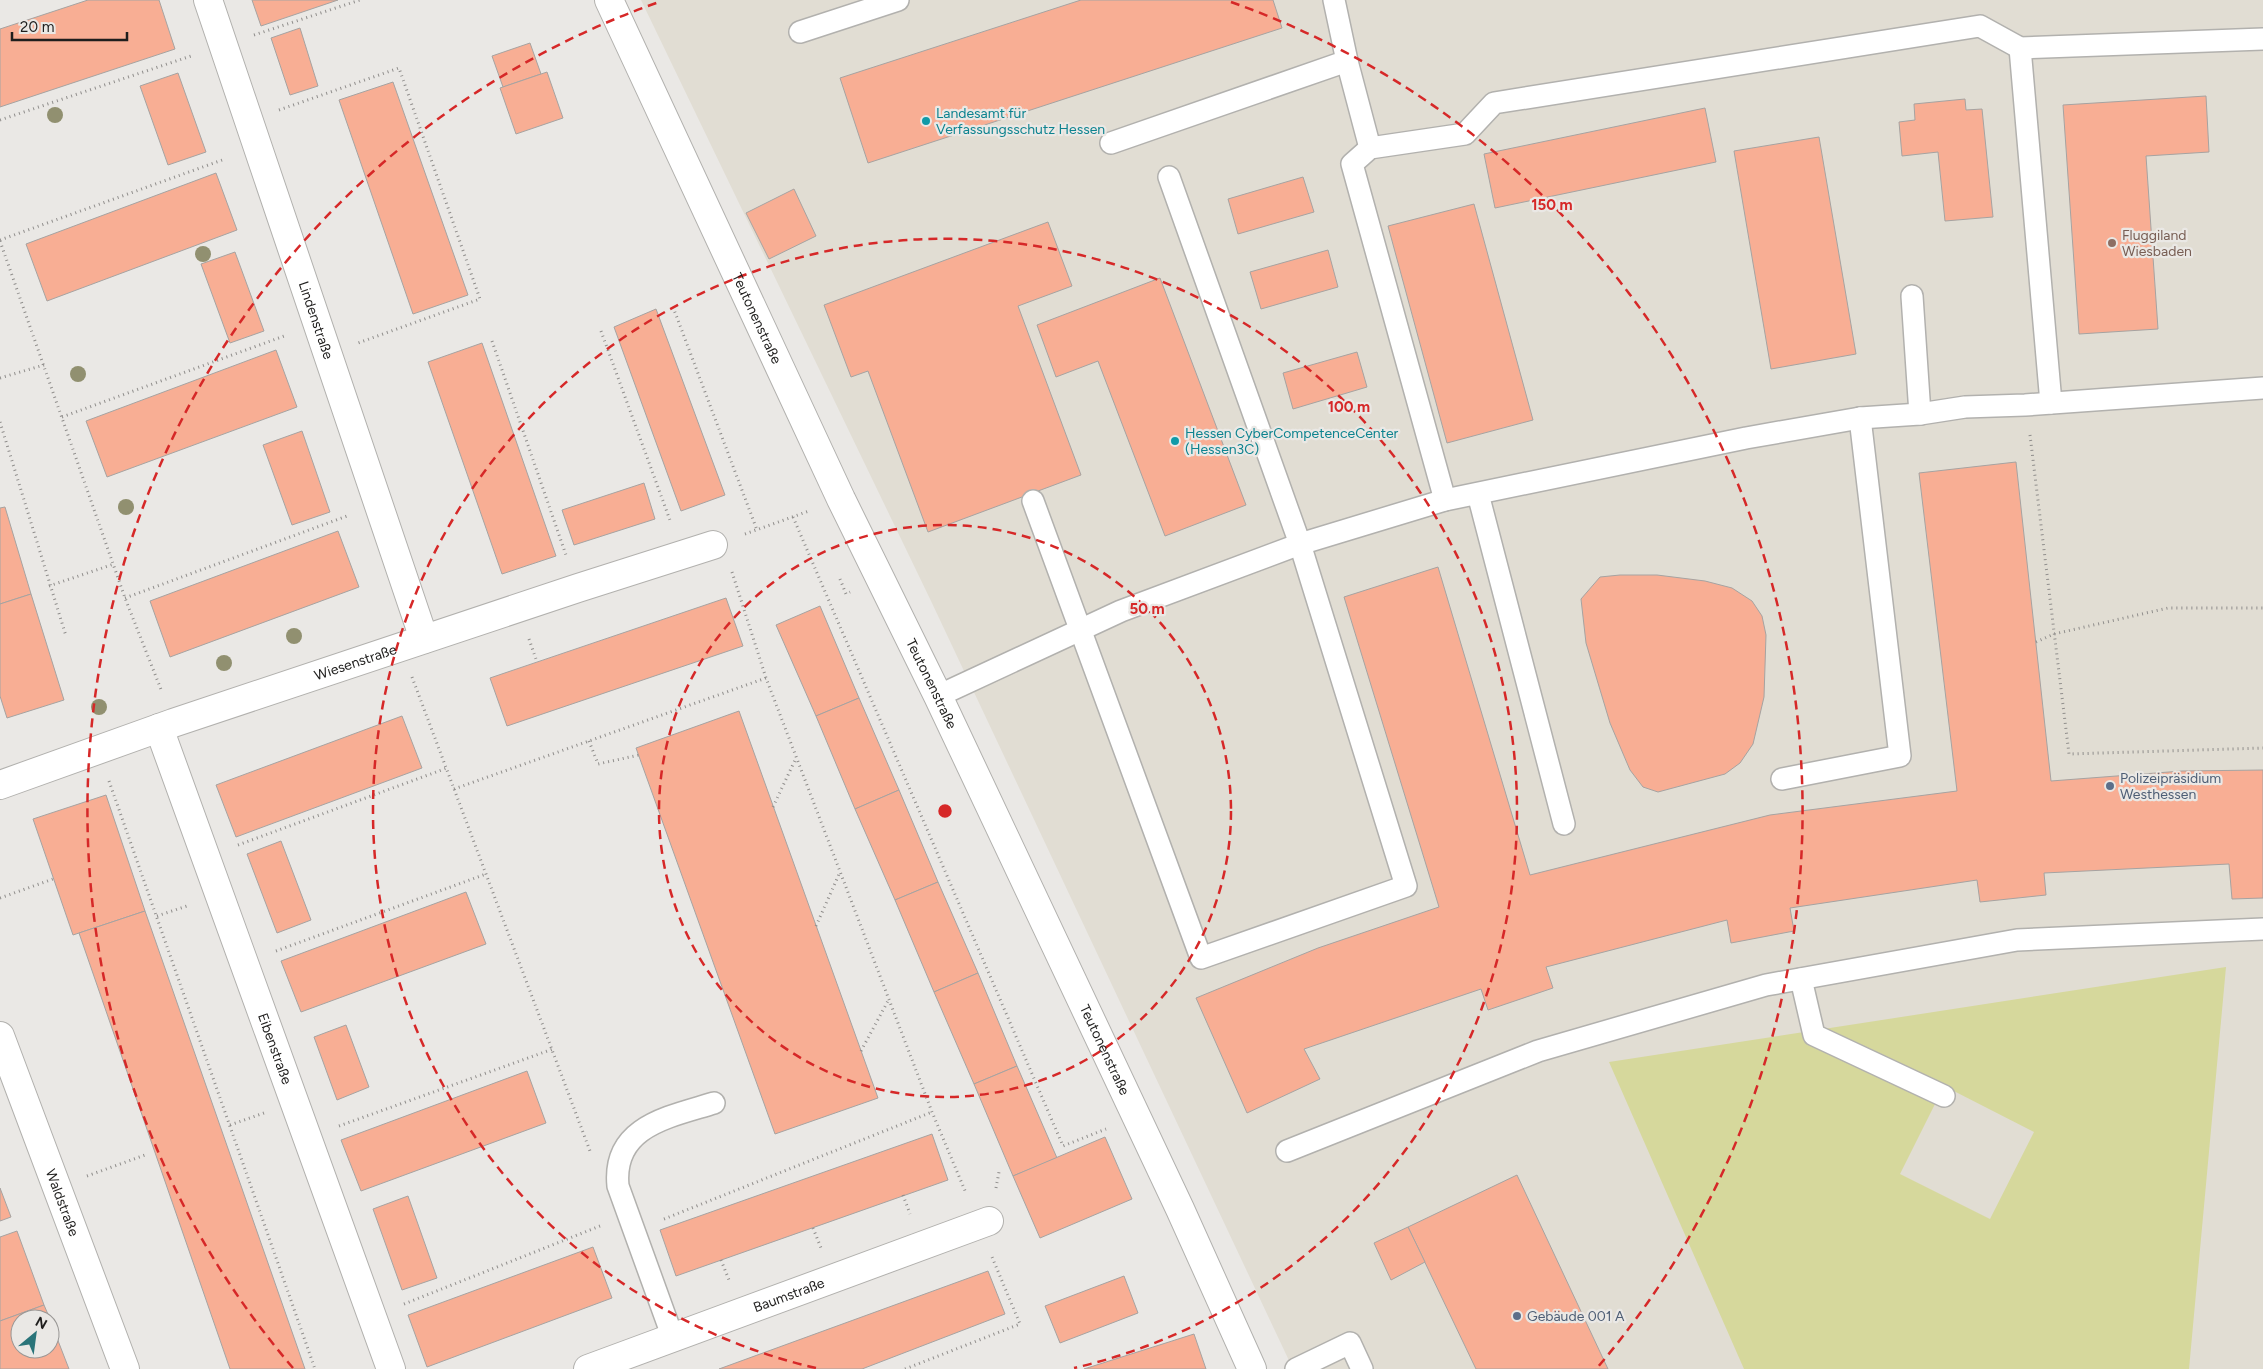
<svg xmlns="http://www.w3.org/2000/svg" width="2263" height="1369" font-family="Figtree,sans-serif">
	<rect width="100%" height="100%" fill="#eae8e5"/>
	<polygon fill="#e1ddd3" points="641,0 2263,0 2263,1369 1293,1369 931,601"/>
	<path fill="#d6d89c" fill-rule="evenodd" d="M 2226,967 L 2189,1369 L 1744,1369 L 1609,1062 ZM 1944,1086 L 2034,1132 L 1990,1219 L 1900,1174 Z"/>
	<g fill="#f8ae94" stroke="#a6a3a1">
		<polygon points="88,0 159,0 175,49 0,107 0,29"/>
		<polygon points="252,0 338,0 261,26"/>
		<polygon points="1081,0 1273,0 1282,28 868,163 840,78"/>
		<polygon points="300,28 318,86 290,95 271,38"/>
		<polygon points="530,43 541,74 503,87 492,56"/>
		<polygon points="547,72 563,118 516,134 500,88"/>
		<polygon points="178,73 206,152 168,165 140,86"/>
		<polygon points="393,82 468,295 413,314 339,100"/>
		<polygon points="2206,96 2209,152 2146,156 2158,329 2079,334 2063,105"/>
		<polygon points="1965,99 1966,110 1982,109 1993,217 1945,221 1938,152 1902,156 1899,122 1915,120 1914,104"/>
		<polygon points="1705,108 1716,162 1495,208 1484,154"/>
		<polygon points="1819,137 1856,354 1771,369 1734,151"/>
		<polygon points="216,173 237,230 47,301 26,244"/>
		<polygon points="1303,177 1314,212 1238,234 1228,199"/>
		<polygon points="794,189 816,236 769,259 746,213"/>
		<polygon points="1474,204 1533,420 1447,443 1388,226"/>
		<polygon points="1048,222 1072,286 1018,306 1081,475 928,532 868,371 851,377 824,305"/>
		<polygon points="1328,250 1338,287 1261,309 1250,272"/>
		<polygon points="235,252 264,331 230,343 201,264"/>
		<polygon points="1160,278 1246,505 1165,536 1098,361 1056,377 1037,325"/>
		<polygon points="656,309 725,495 681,511 614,327"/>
		<polygon points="482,343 556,556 502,574 428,362"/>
		<polygon points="276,350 297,407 107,477 86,421"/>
		<polygon points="1357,352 1367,387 1293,409 1283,373"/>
		<polygon points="302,431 330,512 292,525 263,445"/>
		<polygon points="2016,462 2051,781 2182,771 2263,770 2263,898 2232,899 2229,864 2044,873 2046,895 1980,902 1977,880 1790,908 1794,931 1731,943 1727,920 1546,967 1553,988 1488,1010 1481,989 1304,1049 1320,1079 1247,1113 1196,998 1318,948 1439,907 1344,597 1438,567 1530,875 1770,815 1957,791 1919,473"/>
		<polygon points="644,483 655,519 574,545 562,510"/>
		<polygon points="5,507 31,594 0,604 0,508"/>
		<polygon points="338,531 359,587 170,657 150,601"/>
		<polygon points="1620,575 1657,575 1705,581 1732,588 1752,601 1762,616 1766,635 1764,697 1753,744 1740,763 1725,774 1658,792 1643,787 1630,770 1610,723 1586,643 1581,599 1600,577"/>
		<polygon points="31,594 64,700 7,718 0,696 0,604"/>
		<polygon points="726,598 743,646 507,726 490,678"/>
		<polygon points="820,606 859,698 816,716 776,625"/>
		<polygon points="859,698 899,790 855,809 816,716"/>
		<polygon points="739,711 878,1098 775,1134 636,748"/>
		<polygon points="402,716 422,768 236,837 216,785"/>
		<polygon points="899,790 938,882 895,900 855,809"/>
		<polygon points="106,795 145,911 73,935 33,819"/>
		<polygon points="281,841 311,920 277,933 247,854"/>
		<polygon points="938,882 978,973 934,992 895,900"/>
		<polygon points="466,892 486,944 301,1012 281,961"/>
		<polygon points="145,911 305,1369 230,1369 79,933"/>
		<polygon points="978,973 1017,1066 974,1084 934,992"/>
		<polygon points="346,1025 369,1087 337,1100 314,1037"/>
		<polygon points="1017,1066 1057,1158 1013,1176 974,1084"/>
		<polygon points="527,1071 546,1123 361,1191 341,1140"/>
		<polygon points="932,1134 948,1180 676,1276 660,1230"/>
		<polygon points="1105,1137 1132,1199 1040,1238 1013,1176"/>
		<polygon points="1517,1175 1608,1369 1476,1369 1408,1227"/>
		<polygon points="0,1188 11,1217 0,1221"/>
		<polygon points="408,1196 437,1278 402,1290 373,1209"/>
		<polygon points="1408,1227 1425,1262 1391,1280 1374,1243"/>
		<polygon points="17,1231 44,1305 0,1321 0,1237"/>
		<polygon points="593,1247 612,1298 427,1367 408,1315"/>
		<polygon points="988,1271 1005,1314 862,1369 719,1369"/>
		<polygon points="1124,1276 1138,1313 1060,1343 1045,1306"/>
		<polygon points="44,1305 50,1319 20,1319 20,1349 50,1349 50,1320 69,1369 0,1369 0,1321"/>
		<polygon points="1194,1334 1206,1369 1084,1369"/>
	</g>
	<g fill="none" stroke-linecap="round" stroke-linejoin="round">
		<defs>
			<g id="service">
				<polyline points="800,32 898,0"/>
				<polyline points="2020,48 2051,403"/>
				<polyline points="1347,61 1370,148"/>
				<polyline points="1111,143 1347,61 1334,0"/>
				<polyline points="1912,296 1920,414"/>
				<polyline points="1478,494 1564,824"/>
				<polyline points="1445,500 1352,164 1370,148 1465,134 1494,103 1980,26 2020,48 2263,39"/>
				<polyline points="1033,501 1201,958 1406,886 1300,544 1169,177"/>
				<polyline points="938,696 1121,611 1300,544 1445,500 1746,438 1860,418 1920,414 1965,407 2025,405 2263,388"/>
				<polyline points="1782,779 1900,756 1860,418"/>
				<polyline points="1801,979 1814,1035 1944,1096"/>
				<polyline points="1287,1151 1538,1051 1766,985 2017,940 2263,929"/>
				<path d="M 673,1338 L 618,1186 C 612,1126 669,1117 714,1103"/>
				<polyline points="1296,1369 1350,1343 1362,1369"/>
			</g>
			<g id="minor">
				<path id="s1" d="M 208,0 L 424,639"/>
				<path id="s2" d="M 609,0 L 841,499 L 938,696 L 1180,1209 L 1252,1369"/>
				<path id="s3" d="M 159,728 L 391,1369"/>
				<path id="s4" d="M 0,785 L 173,723 L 578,588 L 713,545"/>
				<path id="s5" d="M 0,1036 L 125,1369"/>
				<path id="s6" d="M 588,1369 L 989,1221"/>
			</g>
		</defs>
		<use href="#service" stroke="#b2b1ae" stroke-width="24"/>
		<use href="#minor" stroke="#b2b1ae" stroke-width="30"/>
		<g stroke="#908e8c" stroke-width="3" stroke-dasharray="1 4" stroke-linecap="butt">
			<polyline points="254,35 360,0"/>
			<polyline points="279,110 399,68 480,299 358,343"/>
			<polyline points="0,120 191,56"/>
			<polyline points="0,240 225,159"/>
			<polyline points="0,241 125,598 162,692"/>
			<polyline points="673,307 757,530"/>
			<polyline points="601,331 671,523"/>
			<polyline points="492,341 567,558"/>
			<polyline points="0,378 44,365"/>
			<polyline points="62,417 287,335"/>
			<polyline points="0,422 66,636"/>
			<polyline points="2030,435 2069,754 2263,748"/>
			<polyline points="793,517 1063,1146 1106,1129"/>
			<polyline points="745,534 809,511"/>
			<polyline points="732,572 766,678"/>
			<polyline points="840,579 846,594 850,592"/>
			<polyline points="49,586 114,564"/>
			<polyline points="125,598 347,516"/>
			<polyline points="529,639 537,662"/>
			<polyline points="2036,642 2054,634 2168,608 2263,608"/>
			<polyline points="412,677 590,1151"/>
			<polyline points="589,741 598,764 639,755"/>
			<polyline points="109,781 315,1369"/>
			<polyline points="454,789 766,678 932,1112 966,1193"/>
			<polyline points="773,807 796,758"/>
			<polyline points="238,845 447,768"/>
			<polyline points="0,898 53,879"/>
			<polyline points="157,916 187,906"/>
			<polyline points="816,926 840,872"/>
			<polyline points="276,951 486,874"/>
			<polyline points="861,1051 889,999"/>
			<polyline points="230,1125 264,1113"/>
			<polyline points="339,1126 553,1049"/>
			<polyline points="87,1176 145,1155"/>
			<polyline points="996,1188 999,1172"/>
			<polyline points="903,1195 910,1214"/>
			<polyline points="664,1219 932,1112"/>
			<polyline points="813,1228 821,1248"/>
			<polyline points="721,1260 729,1280"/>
			<polyline points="404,1304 600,1226"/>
			<polyline points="905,1369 1020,1324 992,1257"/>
		</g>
		<use href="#service" stroke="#fff" stroke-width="21"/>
		<use href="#minor" stroke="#fff" stroke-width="28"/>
	</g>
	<g fill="#919070">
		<circle cx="55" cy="115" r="8"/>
		<circle cx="203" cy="254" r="8"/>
		<circle cx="78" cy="374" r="8"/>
		<circle cx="126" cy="507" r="8"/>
		<circle cx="294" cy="636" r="8"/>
		<circle cx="224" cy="663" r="8"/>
		<circle cx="99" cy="707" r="8"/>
	</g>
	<g fill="none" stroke="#d62828" stroke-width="2.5" stroke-dasharray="9 6">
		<circle cx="945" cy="811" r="286"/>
		<path d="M816 1368A572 572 0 1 1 1074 1368"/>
		<path d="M293 1368A858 858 0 0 1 659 2M1231 2A858 858 0 0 1 1597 1368"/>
	</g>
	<g fill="#0f9aa8" stroke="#eae8e5" stroke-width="2">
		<circle cx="926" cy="121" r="5"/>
		<circle cx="1175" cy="441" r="5"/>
	</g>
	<circle fill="#8d6e63" stroke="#eae8e5" stroke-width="2" cx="2112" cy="243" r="5"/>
	<g fill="#5c6f8a" stroke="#eae8e5" stroke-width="2">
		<circle cx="2110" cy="786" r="5"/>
		<circle cx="1517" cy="1316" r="5"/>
	</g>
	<g text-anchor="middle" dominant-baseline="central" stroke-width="4.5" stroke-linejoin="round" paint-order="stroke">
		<g font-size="14" fill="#0d838f" stroke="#eae8e5" text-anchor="start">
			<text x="936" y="113">Landesamt für<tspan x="936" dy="16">Verfassungsschutz Hessen</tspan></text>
			<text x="1185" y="433">Hessen CyberCompetenceCenter<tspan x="1185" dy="16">(Hessen3C)</tspan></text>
		</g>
		<g font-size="14" fill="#785e54" stroke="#eae8e5" text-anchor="start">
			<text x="2122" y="235">Fluggiland<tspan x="2122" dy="16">Wiesbaden</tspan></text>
		</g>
		<g font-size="14" fill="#1f1e1d" stroke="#eae8e5">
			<text stroke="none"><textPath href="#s2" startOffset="351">Teutonenstraße</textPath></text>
			<text stroke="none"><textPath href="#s1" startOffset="338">Lindenstraße</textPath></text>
			<text stroke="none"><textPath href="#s4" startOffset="376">Wiesenstraße</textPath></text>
			<text stroke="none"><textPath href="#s2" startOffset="756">Teutonenstraße</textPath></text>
			<text stroke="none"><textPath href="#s3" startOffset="341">Eibenstraße</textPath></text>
			<text stroke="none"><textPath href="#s2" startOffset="1161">Teutonenstraße</textPath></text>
			<text stroke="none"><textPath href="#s5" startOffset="178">Waldstraße</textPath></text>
			<text stroke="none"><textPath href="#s6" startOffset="214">Baumstraße</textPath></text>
		</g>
		<g font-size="14" fill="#4e5e75" stroke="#eae8e5" text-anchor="start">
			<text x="2120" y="778">Polizeipräsidium<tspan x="2120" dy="16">Westhessen</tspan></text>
			<text x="1527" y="1316">Gebäude 001 A</text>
		</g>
	</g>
	<circle cx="945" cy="811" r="8" fill="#d62828" stroke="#eae8e5" stroke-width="2.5"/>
	<g font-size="15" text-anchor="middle" font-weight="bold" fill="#d62828" stroke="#eae8e5" stroke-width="4.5" stroke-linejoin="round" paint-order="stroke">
		<text x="1552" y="210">150 m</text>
		<text x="1349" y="412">100 m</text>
		<text x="1147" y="614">50 m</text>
	</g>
	<g transform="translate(35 1334) rotate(29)"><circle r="24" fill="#eae8e5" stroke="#999795"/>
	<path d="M0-4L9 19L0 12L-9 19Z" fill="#2a7479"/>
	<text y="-8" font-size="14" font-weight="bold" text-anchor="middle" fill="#1f1e1d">N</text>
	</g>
	<path d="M12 32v8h115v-8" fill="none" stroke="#1f1e1d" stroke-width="2.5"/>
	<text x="20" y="32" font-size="15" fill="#1f1e1d" stroke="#eae8e5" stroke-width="4" paint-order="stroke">20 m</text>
</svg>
